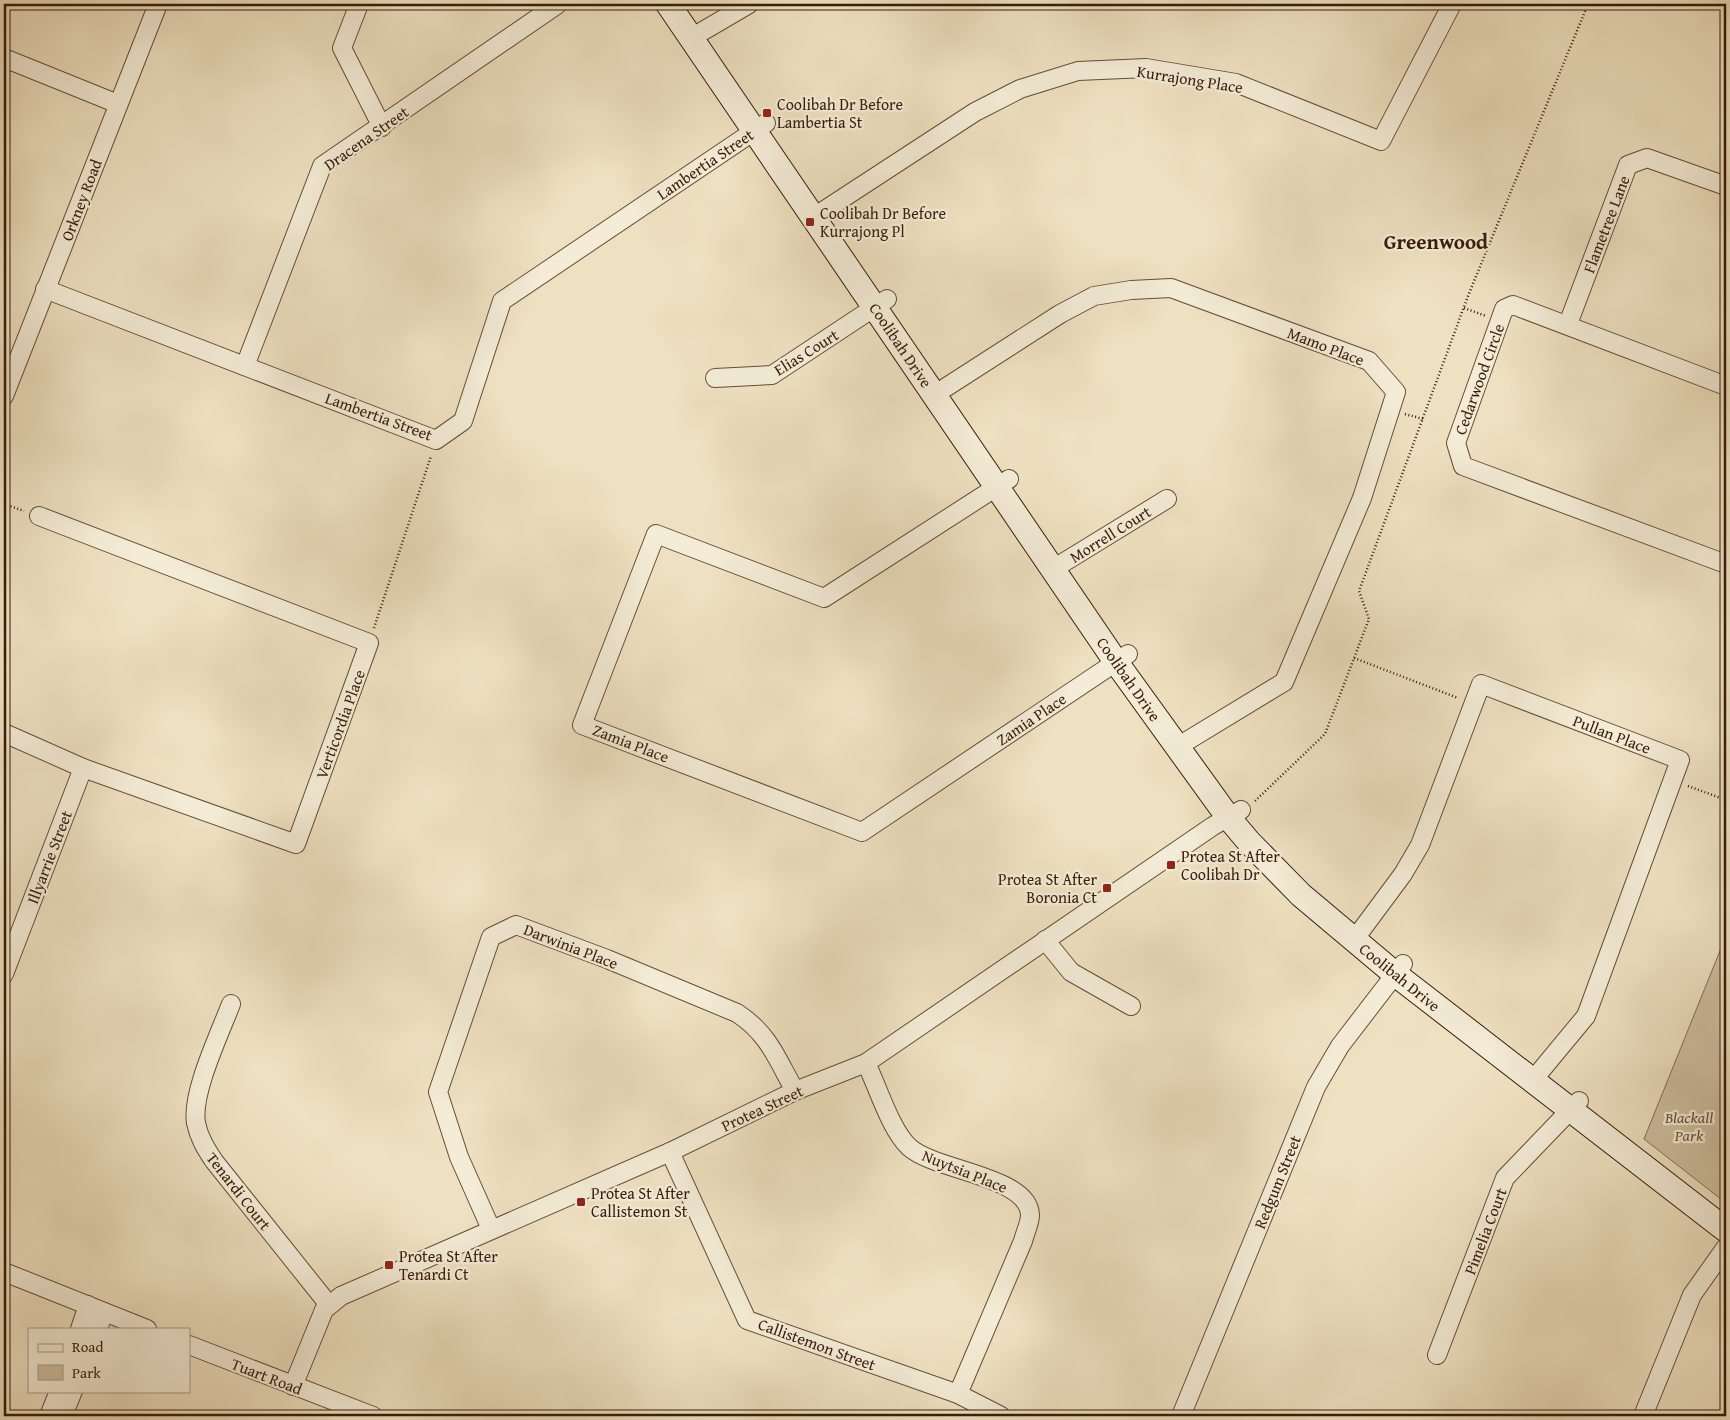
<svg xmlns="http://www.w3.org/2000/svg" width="1730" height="1420" font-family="'Gentium Book Plus',serif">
	<rect width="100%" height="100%" fill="#eee1c1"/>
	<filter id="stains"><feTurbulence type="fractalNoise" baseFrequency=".004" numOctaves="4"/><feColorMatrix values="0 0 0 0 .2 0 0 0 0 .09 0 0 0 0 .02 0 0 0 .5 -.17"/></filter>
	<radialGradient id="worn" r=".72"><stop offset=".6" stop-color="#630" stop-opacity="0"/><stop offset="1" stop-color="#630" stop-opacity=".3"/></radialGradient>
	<polygon fill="#cfc0a2" stroke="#836e56" points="1726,936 1726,1203 1644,1139"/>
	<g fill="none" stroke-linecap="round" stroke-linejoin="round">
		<defs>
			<g id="street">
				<polyline points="359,4 342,48 382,127"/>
				<polyline points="691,38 749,4"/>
				<polyline points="4,58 118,104"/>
				<polyline points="814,217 975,112 1020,89 1078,71 1146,68 1236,83 1381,141 1452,4"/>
				<polyline points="45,289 436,440 463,421 502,301 766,123"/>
				<polyline points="1568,324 1628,165 1647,158 1726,186"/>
				<polyline points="245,366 322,166 558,4"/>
				<polyline points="715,378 772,375 887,299"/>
				<polyline points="1726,386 1513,305 1504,309 1456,443 1463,466 1726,564"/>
				<polyline points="934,395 1060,314 1094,296 1131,290 1171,288 1369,361 1396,392 1362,498 1284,682 1177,747"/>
				<polyline points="4,396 158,4"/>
				<polyline points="1009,479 824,598 656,534 582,725 862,832 1128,654"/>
				<polyline points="1053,569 1167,499"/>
				<polyline points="4,733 83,768 296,844 369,643 39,516"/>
				<polyline points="1045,940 1071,972 1131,1006"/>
				<polyline points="1354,940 1403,874 1420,845 1481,684 1680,760 1586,1016 1533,1080"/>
				<polyline points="4,974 83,768"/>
				<path d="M 231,1004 C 220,1033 191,1093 196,1123 C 199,1138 206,1149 214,1161 L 329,1305"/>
				<path d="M 866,1063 C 878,1087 890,1129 909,1147 C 935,1171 1029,1176 1030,1215 C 1030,1223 1025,1233 1023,1241 L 958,1394"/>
				<polyline points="670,1152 747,1320 958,1394 1001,1416"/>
				<path d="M 491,1229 L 459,1157 L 438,1092 L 491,937 L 516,925 L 607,959 L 737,1013 C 769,1034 777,1059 795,1091"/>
				<polyline points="4,1272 147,1329"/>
				<polyline points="80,1329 88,1305"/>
				<polyline points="98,1329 104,1312"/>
				<polyline points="189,1345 373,1416"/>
				<polyline points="1437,1355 1505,1178 1579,1101"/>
				<polyline points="293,1386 324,1310 341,1296 670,1152 795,1091 866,1063 1213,826 1241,810"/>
				<polyline points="49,1416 59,1391"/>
				<polyline points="63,1416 73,1391"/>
				<polyline points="1181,1416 1316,1087 1340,1046 1403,964"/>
				<polyline points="1643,1416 1692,1295 1726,1247"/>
			</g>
			<polyline id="secondary" points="668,4 1116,662 1228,817 1249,842 1301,895 1395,974 1726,1230"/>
		</defs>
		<use href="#street" stroke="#654d37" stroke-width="20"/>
		<use href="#secondary" stroke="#371c09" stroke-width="26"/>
		<g stroke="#371c09" stroke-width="2.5" stroke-dasharray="1 2.5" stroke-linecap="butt">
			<polyline points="1464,308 1486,316"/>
			<polyline points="1405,414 1423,419"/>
			<polyline points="4,504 24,511"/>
			<polyline points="374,628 431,456"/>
			<polyline points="1354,658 1458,698"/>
			<polyline points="1688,786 1726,800"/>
			<polyline points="1255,801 1325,734 1369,619 1359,591 1468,296 1588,4"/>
		</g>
		<use href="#street" stroke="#f4ecd7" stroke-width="18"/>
		<use href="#secondary" stroke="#f4ecd7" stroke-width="24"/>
	</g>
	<g fill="#8f2418" stroke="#f4ecd7" stroke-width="2">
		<rect x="762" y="108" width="10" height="10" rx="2.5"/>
		<rect x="805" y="217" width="10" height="10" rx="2.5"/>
		<rect x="1166" y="860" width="10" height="10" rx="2.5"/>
		<rect x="1102" y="883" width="10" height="10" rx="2.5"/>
		<rect x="576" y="1197" width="10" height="10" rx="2.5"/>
		<rect x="384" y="1260" width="10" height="10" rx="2.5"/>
	</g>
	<g text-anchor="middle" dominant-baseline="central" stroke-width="4.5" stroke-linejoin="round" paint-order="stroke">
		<g font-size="16" fill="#371c09" stroke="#f4ecd7">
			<text transform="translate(1190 79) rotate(9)">Kurrajong Place</text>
			<text transform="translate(366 138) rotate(-35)">Dracena Street</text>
			<text transform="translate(705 164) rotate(-34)">Lambertia Street</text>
			<text transform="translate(81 200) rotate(-69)">Orkney Road</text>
			<text transform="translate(1606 224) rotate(-69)">Flametree Lane</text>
			<text transform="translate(901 345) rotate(56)">Coolibah Drive</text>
			<text transform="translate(1326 346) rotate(21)">Mamo Place</text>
			<text transform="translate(806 352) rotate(-32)">Elias Court</text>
			<text transform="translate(1479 379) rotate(-70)">Cedarwood Circle</text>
			<text transform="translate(379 416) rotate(20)">Lambertia Street</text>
			<text transform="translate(1110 534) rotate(-32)">Morrell Court</text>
			<text transform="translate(1129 679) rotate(55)">Coolibah Drive</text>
			<text transform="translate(1031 719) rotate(-34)">Zamia Place</text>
			<text transform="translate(340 724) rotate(-70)">Verticordia Place</text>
			<text transform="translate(1612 734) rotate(21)">Pullan Place</text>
			<text transform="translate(631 743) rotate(21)">Zamia Place</text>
			<text transform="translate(49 857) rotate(-69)">Illyarrie Street</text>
			<text transform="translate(571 946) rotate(21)">Darwinia Place</text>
			<text transform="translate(1400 977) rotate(39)">Coolibah Drive</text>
			<text transform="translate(762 1108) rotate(-25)">Protea Street</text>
			<text transform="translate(965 1171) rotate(22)">Nuytsia Place</text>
			<text transform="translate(1277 1182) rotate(-68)">Redgum Street</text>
			<text transform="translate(239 1191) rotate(52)">Tenardi Court</text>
			<text transform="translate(1485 1231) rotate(-69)">Pimelia Court</text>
			<text transform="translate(817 1344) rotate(20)">Callistemon Street</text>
			<text transform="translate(267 1376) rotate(21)">Tuart Road</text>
		</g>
		<g font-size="16" fill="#371c09" stroke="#f4ecd7" text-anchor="start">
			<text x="777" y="104">Coolibah Dr Before<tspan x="777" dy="18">Lambertia St</tspan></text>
			<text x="820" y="213">Coolibah Dr Before<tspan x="820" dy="18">Kurrajong Pl</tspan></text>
			<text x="1181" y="856">Protea St After<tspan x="1181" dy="18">Coolibah Dr</tspan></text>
			<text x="1097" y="879" text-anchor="end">Protea St After<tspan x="1097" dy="18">Boronia Ct</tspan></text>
			<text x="591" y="1193">Protea St After<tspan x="591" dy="18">Callistemon St</tspan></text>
			<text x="399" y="1256">Protea St After<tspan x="399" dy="18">Tenardi Ct</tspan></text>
		</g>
		<g font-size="16" font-style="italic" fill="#654d37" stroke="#f4ecd7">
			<text x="1689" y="1117">Blackall<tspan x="1689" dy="18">Park</tspan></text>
		</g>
		<g font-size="21" font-weight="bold" fill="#371c09" stroke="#f4ecd7">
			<text x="1436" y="241">Greenwood</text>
		</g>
	</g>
	<rect width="1730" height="1420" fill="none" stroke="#eee1c1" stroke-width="20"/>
	<rect x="5" y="5" width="1720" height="1410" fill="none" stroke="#371c09" stroke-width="2.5"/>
	<rect x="10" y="10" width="1710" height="1400" fill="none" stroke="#371c09"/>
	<rect x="28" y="1328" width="162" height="65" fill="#f4ecd7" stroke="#a89985"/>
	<rect x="38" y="1344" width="25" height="8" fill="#f4ecd7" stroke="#a89985"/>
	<text x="72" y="1352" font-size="15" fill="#371c09">Road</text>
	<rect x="38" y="1365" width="25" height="15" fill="#cfc0a2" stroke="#a89985"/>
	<text x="72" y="1378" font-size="15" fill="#371c09">Park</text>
	<rect width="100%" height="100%" filter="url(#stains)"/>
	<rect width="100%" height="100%" fill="url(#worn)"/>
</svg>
